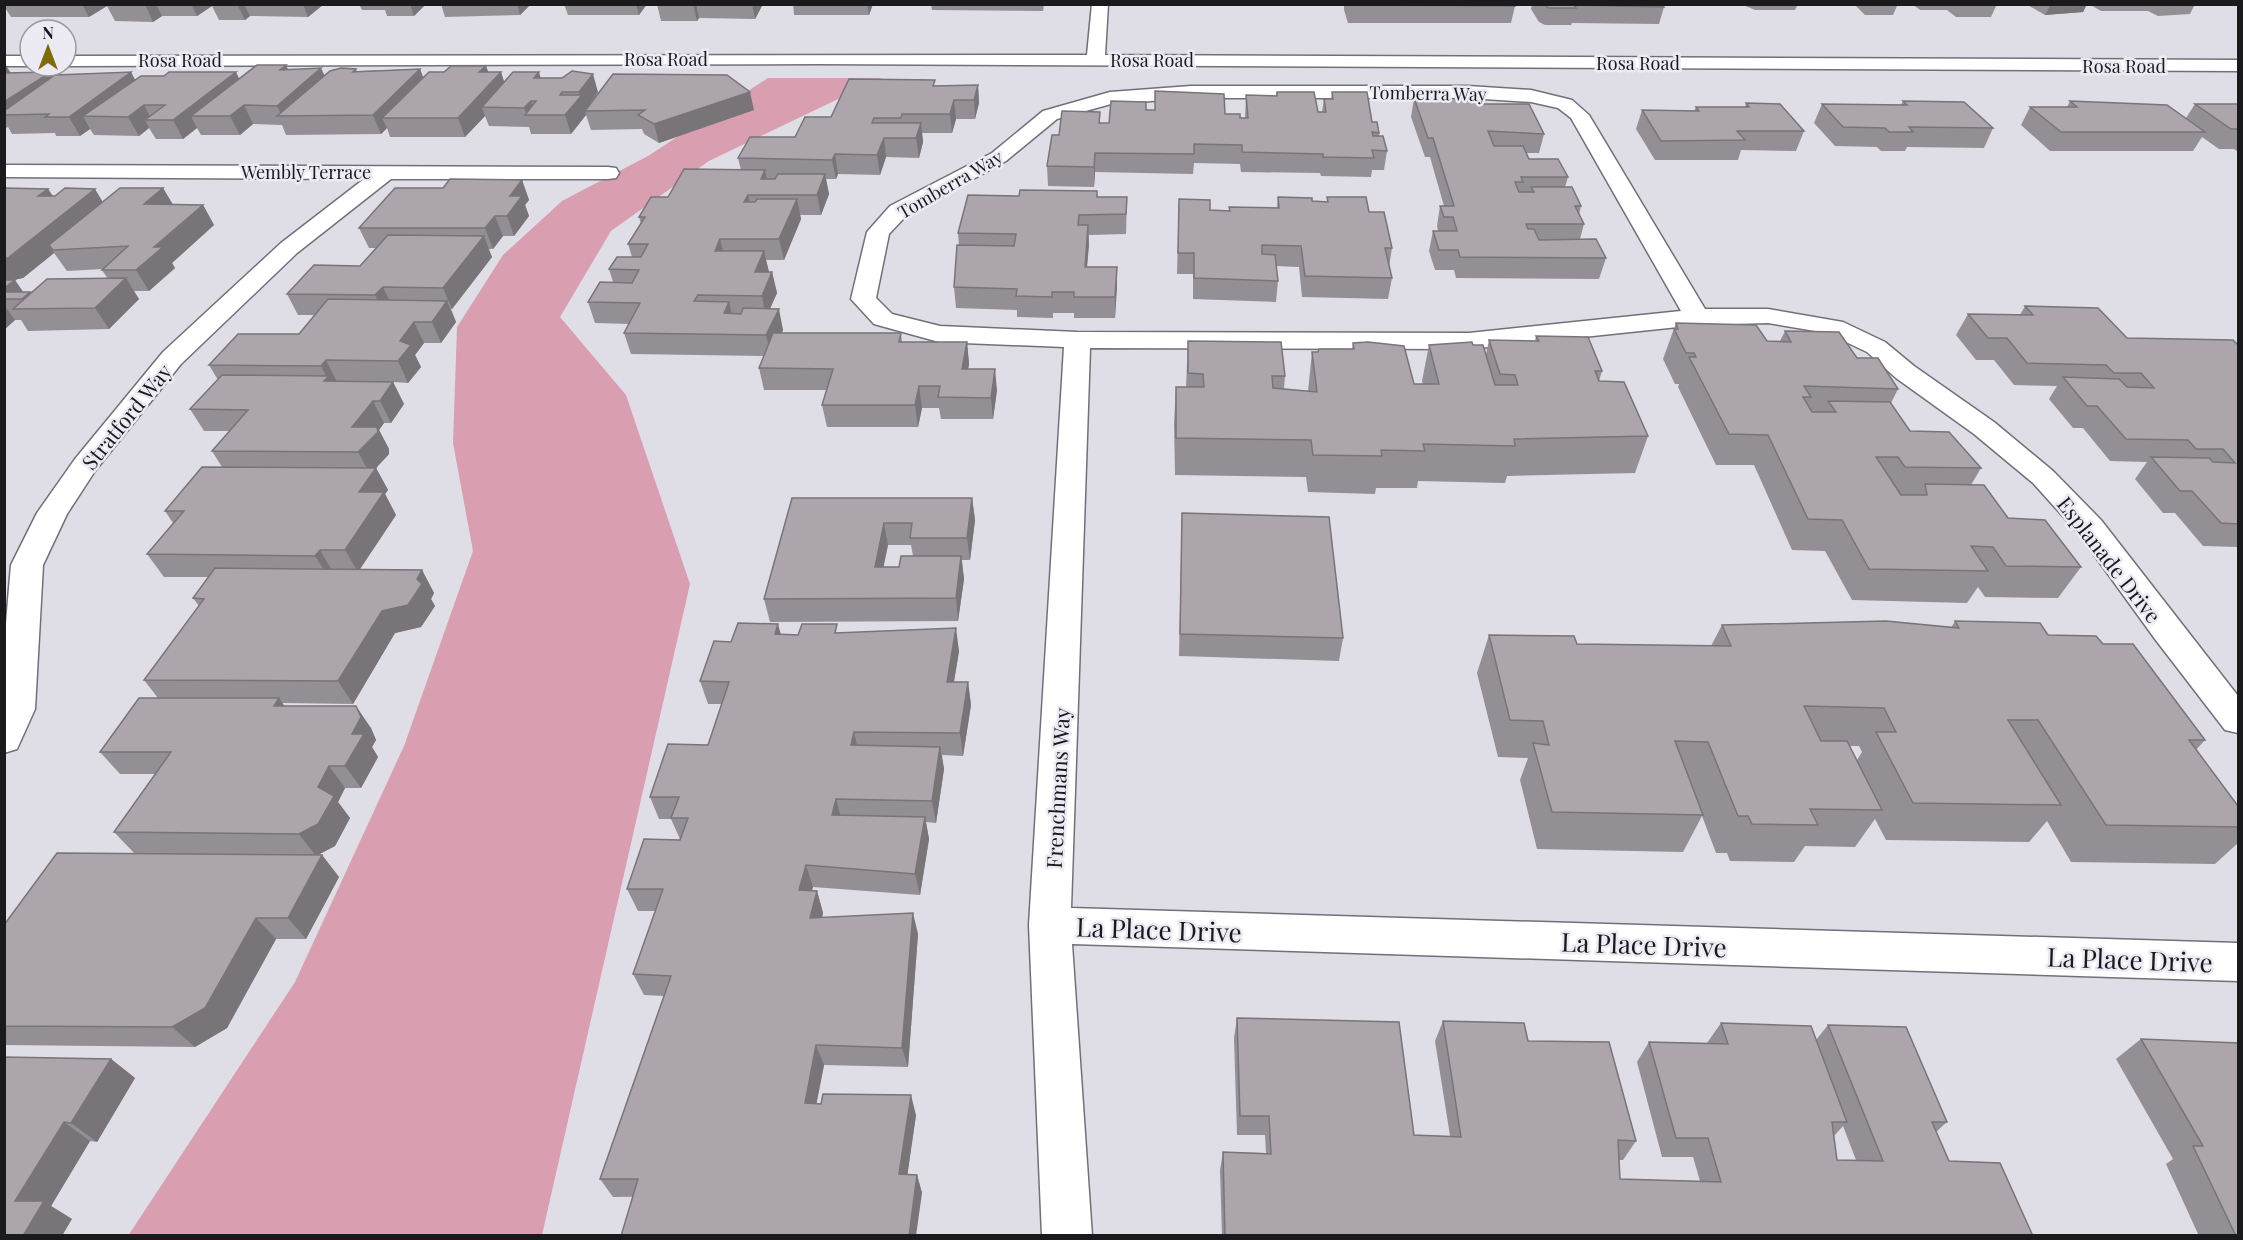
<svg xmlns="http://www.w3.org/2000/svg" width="2243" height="1240" font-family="'Playfair Display',serif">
	<rect width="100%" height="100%" fill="#dfdee7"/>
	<polygon fill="#d99fb1" points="768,78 882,78 709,161 611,231 560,317 626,395 690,584 542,1235 128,1236 295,982 404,746 473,551 453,443 457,327 503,255 562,201 648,156"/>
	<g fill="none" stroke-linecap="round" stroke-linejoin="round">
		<defs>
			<g id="street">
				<polygon points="1092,4 1108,4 1105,55 2238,60 2238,71 817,64 66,66 64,66 66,56 1087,55"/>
				<polygon points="4,56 30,56 32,66 4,66"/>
				<path d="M 1191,86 L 1468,86 L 1531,90 L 1572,100 L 1589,115 L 1705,309 L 1768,309 L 1843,322 L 1885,342 L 1914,366 L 1994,422 L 2053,471 L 2101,520 L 2238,696 L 2238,733 L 2225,730 L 2155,639 L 2079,534 L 2033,483 L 1974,434 L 1896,378 L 1867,352 L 1827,333 L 1768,323 L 1697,325 L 1469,349 L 1090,348 L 1071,908 L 2238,943 L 2238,981 L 1072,944 L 1092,1236 L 1042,1236 L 1029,925 L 1064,347 L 939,342 L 874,324 L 851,299 L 867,232 L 890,206 L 992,153 L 1043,111 L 1110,92 ZM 1191,98 L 1468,98 L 1531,102 L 1558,108 L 1571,118 L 1681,311 L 1469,333 L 1077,332 L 940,326 L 892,314 L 876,298 L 889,234 L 906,216 L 1006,161 L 1057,119 L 1111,104 Z"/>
				<polygon points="4,165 608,167 616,168 619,173 616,178 608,179 391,179 297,253 181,364 95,471 67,514 43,565 35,709 17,749 4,753 4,646 11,565 37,513 75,459 163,352 281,243 364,179 4,177"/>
			</g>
		</defs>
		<use href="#street" stroke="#717078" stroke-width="3"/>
		<use href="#street" fill="#fff" fill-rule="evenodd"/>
	</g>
	<g fill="#948f94" fill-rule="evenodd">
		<polygon points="4,4 324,4 308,17 250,16 245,20 219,20 212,6 197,16 162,16 153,22 115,21 107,6 89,17 11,17 4,6"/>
		<polygon points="359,4 426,4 414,16 387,16 385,10 362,10"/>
		<polygon points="441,4 531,4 520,15 445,17"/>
		<polygon points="564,4 647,4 639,15 568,15"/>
		<polygon points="657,4 763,4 755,19 699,18 697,21 661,21"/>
		<polygon points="793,4 873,4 869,15 794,15"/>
		<polygon points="931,4 1044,4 1043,11 932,10"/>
		<polygon points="1344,4 1514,4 1515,6 1511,23 1348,23 1344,10"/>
		<polygon points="1532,4 1662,4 1664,7 1659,24 1572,23 1571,25 1545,25 1539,22 1531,9"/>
		<polygon points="1693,4 1806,4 1805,6 1797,6 1795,10 1755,10 1743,5 1695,6"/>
		<polygon points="1854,4 1997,4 1991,17 1956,17 1947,10 1920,10 1915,6 1897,6 1893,15 1865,15"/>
		<polygon points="2026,4 2087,4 2083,12 2045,15"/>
		<polygon points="2089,4 2195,4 2190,14 2158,16 2148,11 2101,11"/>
		<polygon points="4,65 6,65 10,73 54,76 135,80 239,79 286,65 288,70 325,75 356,69 357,71 420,69 423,78 444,72 486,66 488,72 501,72 504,82 540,78 598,92 586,109 754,110 659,143 644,134 642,129 591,130 586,115 571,134 531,134 529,127 489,126 485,116 465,137 390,137 387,128 381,134 286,135 282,125 253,124 240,135 201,135 197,128 183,139 156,139 149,128 139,136 94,135 90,129 80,136 56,136 55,133 12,134 8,127 4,129"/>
		<polygon points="978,85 979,103 975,119 956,119 952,133 922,133 923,142 919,158 886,157 880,175 838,174 836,179 826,179 829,194 821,215 800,215 801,219 784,260 766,260 769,272 772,272 777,293 770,309 783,330 782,333 901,333 902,342 967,342 969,364 968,369 997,390 993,419 941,419 939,408 922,408 918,427 827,427 822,405 827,390 764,390 759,368 764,356 631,354 624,333 629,324 595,323 588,302 613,282 609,269 632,257 628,244 641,224 639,217 668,197 741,170 738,158 795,137 831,117 935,86"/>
		<polygon points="1277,92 1318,112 1322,112 1324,99 1331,99 1332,92 1372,122 1379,133 1379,136 1387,151 1384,170 1372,170 1371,177 1321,176 1320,173 1241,172 1240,164 1194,163 1193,174 1095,172 1094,187 1048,186 1047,166 1059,135 1100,112 1100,123 1109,123 1146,110 1245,118 1246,95 1276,96"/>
		<polygon points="1414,98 1482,104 1544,134 1539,153 1526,153 1529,159 1568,177 1565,187 1581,206 1579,215 1584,224 1580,239 1606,258 1599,279 1456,278 1454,270 1435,270 1429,251 1433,231 1438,231 1437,226 1440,206 1444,206 1430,157 1425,157 1411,117"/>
		<polygon points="1903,101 1993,128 1984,148 1907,147 1905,151 1881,151 1877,147 1835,146 1814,123 1822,104 1901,105"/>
		<polygon points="2070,101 2186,118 2195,104 2238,104 2238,152 2234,149 2219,149 2202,137 2193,151 2050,151 2021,125 2030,107 2067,107"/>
		<polygon points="1746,103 1804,131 1796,151 1741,150 1738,160 1655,160 1636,129 1642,110 1694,111 1696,107 1745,107"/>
		<polygon points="522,180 529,200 525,205 529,216 514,236 503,236 493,249 488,249 492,257 452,309 451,309 456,322 441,343 424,343 415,355 421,367 408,383 393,382 404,404 391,423 384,423 379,430 389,449 389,454 376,468 388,490 385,494 396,515 360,569 422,570 434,593 431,599 435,606 421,627 395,633 353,704 282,703 284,706 371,728 376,740 372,747 378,757 361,788 345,788 338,802 350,818 335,846 317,855 322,855 339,877 306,939 276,939 227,1028 195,1047 4,1045 4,925 135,854 114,832 155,774 120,774 100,752 158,698 144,680 199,606 193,598 208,577 164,577 147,554 173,523 165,511 222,467 212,451 229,431 204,431 190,409 218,380 209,365 299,334 315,315 298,315 287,294 360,266 376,248 369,248 359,228 443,188"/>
		<path d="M 4,188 L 48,189 L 53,196 L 103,202 L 163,188 L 172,204 L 203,205 L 214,225 L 172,263 L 175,268 L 149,291 L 133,291 L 139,299 L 109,329 L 28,331 L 21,320 L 15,320 L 4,330 ZM 54,253 L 67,271 L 103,269 L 102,270 L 108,279 L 31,293 L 30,292 L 23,292 L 11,280 L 23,278 Z"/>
		<polygon points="1098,197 1127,197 1126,234 1089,235 1087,267 1117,267 1115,318 1074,318 1074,313 1053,313 1053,318 1017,317 1017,310 956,308 954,287 959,245 958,233"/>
		<polygon points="1278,197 1312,201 1327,202 1327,197 1369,212 1392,248 1389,267 1392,278 1388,299 1302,297 1299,267 1276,266 1278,281 1276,302 1193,299 1193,274 1177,274 1179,199 1210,210 1229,211 1229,207 1277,208"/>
		<polygon points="2025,306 2127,338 2238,345 2238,547 2203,546 2175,513 2163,513 2135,479 2147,462 2110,461 2083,428 2073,428 2049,399 2057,386 2014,385 1994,360 1976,360 1956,335 1968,314 2020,315"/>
		<polygon points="1676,323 1767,341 1780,341 1785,331 1857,358 1898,389 1891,403 1910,431 1981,468 1971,485 2008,518 2081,567 2058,598 1985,597 1978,587 1967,603 1852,600 1825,551 1792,550 1754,465 1716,465 1678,387 1679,384 1675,384 1663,359"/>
		<polygon points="1536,336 1602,371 1599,381 1648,436 1635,473 1507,476 1505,483 1418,481 1417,488 1376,488 1375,494 1308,492 1306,477 1175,475 1174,424 1176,387 1186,387 1188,341 1285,376 1284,389 1308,391 1312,352 1318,352 1352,349 1353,343 1414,384 1423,384 1422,381 1429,345 1473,345 1486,354 1489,340 1535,341"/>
		<path d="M 792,498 L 972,498 L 975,520 L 970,560 L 962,560 L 964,579 L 958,621 L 770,622 L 764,599 ZM 888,545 L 911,545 L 913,556 L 899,567 L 883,567 Z"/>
		<polygon points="1182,513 1343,638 1339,661 1179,656"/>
		<path d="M 1955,621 L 2048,635 L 2103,644 L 2205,740 L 2196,750 L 2238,806 L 2238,843 L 2215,864 L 2071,862 L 2047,821 L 2029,842 L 1886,840 L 1875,819 L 1855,847 L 1805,846 L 1794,862 L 1730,861 L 1727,853 L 1716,853 L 1702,816 L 1683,852 L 1537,849 L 1520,780 L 1528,758 L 1498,757 L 1477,673 L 1489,635 L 1577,644 L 1711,646 L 1722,625 L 1951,628 ZM 1850,746 L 1859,746 L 1862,752 L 1857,760 Z"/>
		<polygon points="839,633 959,651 954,682 968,682 971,705 963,756 942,755 944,769 936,823 926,822 929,839 920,895 813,887 811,891 817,891 823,913 822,917 918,934 908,1067 824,1065 816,1104 916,1115 907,1175 917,1175 922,1193 613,1197 600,1179 664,996 644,995 633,974 656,911 638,911 627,889 680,839 671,819 659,819 650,797 708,745 722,704 708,704 700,681 731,642 780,634 798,635"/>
		<path d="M 1237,1018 L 1414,1135 L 1450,1136 L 1435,1041 L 1443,1021 L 1528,1041 L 1636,1141 L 1623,1160 L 1619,1160 L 1620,1179 L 1700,1181 L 1693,1157 L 1662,1157 L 1637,1062 L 1649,1042 L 1707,1043 L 1721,1023 L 1816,1040 L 1828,1025 L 1947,1122 L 1936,1132 L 1949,1161 L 2033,1236 L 1222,1236 L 1220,1170 L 1223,1152 L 1266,1153 L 1265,1135 L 1237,1135 L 1234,1038 ZM 1843,1126 L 1856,1160 L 1837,1160 L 1834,1136 Z"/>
		<polygon points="2141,1039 2238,1043 2238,1236 2199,1236 2166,1164 2173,1159 2116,1059"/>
		<polygon points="4,1057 111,1059 135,1078 97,1142 90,1141 51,1206 72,1219 4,1236"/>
	</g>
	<g fill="#787478">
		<polygon points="82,4 106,4 107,6 89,17"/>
		<polygon points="145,4 156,4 162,16 153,22"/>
		<polygon points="191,4 211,4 212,6 197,16"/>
		<polygon points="237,4 244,4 250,16 245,20"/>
		<polygon points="303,4 324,4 308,17"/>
		<polygon points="410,4 426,4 414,16"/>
		<polygon points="517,4 531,4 520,15"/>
		<polygon points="636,4 647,4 639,15"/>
		<polygon points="693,4 696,4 699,18 697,21"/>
		<polygon points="752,4 763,4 755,19"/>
		<polygon points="867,4 873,4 869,15"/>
		<polygon points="2051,4 2087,4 2083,12 2045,15"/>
		<polygon points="6,65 17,84 4,91 4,66"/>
		<polygon points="286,65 294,84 280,70"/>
		<polygon points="486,66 492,82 501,72 507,91 482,107 485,116 465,137 458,118 479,72"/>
		<polygon points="321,68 330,87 282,116 277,106"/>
		<polygon points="420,69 427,87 382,118 387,128 381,134 373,115"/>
		<polygon points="51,72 62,91 4,115 4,102"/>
		<polygon points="131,72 141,91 83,116 90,129 80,136 69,117"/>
		<polygon points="236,72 245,91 191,116 197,128 183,139 173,120"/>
		<polygon points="539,72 544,91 534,78"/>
		<polygon points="593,74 598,92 585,111 586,115 571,134 565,115 560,95 562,92 568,111 580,97 579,92"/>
		<polygon points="978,85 979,103 975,119 974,100"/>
		<polygon points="750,92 754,110 659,143 654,124"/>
		<polygon points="954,100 956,119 952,133 950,114"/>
		<polygon points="531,101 535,115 527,115 524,108"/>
		<polygon points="144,105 152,120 145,120 149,128 139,136 128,117"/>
		<polygon points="244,105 253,124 240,135 230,116"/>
		<polygon points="921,123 923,142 919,158 916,138"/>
		<polygon points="884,138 886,157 880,175 877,155"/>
		<polygon points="1095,153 1095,172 1094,187 1094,167"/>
		<polygon points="835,154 838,174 836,179 832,160"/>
		<polygon points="765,170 769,190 761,179"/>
		<polygon points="825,174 829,194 821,215 817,195"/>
		<polygon points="522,180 529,200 525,205 529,216 514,236 507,216 510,196"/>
		<polygon points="163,188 175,208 144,204"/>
		<polygon points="48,189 60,209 38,196"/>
		<polygon points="95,189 107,209 49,245 54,253 23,278 4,282 4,258"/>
		<polygon points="748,195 752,215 744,202"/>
		<polygon points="797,199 801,219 784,260 779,239"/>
		<polygon points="203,205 214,225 172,263 175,268 149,291 136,270 154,247"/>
		<polygon points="495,216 503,236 493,249 485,228"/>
		<polygon points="1088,225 1089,246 1085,287 1085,267"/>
		<polygon points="484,236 492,257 452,309 443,288"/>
		<polygon points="720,239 725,259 715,251"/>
		<polygon points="764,251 769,272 755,272"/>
		<polygon points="1117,267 1117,288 1115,318 1115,297"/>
		<polygon points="772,272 777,293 766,317 762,296"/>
		<polygon points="126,278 139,299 109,329 95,308"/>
		<polygon points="15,280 26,296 30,292 42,309 29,309 22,299 4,299 4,288"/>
		<polygon points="383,287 393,308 385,316 375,295"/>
		<polygon points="447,301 456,322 441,343 432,322"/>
		<polygon points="729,302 734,323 724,313"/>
		<polygon points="4,305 15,320 4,330"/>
		<polygon points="779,309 783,330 771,356 766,335"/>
		<polygon points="414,322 424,343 415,355 421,367 408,383 398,361 400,341"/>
		<polygon points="967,342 969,364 964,390 962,369"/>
		<polygon points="326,360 337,382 324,381 327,378 321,366"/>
		<polygon points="995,369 997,390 993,419 991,398"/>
		<polygon points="393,382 404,404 391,423 380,401"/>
		<polygon points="919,386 922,408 918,427 915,405"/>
		<polygon points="373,401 384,423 379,430 389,449 389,454 376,468 388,490 385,494 396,515 358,572 345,550 359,492 370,474 358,452 352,427"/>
		<polygon points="972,498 975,520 970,560 967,538"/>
		<polygon points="884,523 888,545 879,589 875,567"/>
		<polygon points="320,550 333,572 329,578 315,556"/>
		<polygon points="961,556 964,579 958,621 956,598"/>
		<polygon points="422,570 434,593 431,599 435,606 421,627 395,633 353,704 338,681 382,611 417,579"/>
		<polygon points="778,624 784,646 775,634"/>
		<polygon points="956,628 959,651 950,705 947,682"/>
		<polygon points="968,682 971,705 963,756 960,733"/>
		<polygon points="279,698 295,721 274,706"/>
		<polygon points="356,706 371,728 376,740 372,747 378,757 361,788 345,766 352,734"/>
		<polygon points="854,732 859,754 851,745"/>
		<polygon points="940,747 944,769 936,823 932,801"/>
		<polygon points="329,766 345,788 338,802 350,818 335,846 316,856 299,834 318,787"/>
		<polygon points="836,799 842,821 832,815"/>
		<polygon points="925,817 929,839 920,895 915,874"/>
		<polygon points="322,855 339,877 306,939 288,918"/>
		<polygon points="806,865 813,887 806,912 799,890"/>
		<polygon points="817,891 823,913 817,939 810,918"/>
		<polygon points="913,913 918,934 908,1067 902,1048"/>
		<polygon points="256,918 276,939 227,1028 195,1047 172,1027"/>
		<polygon points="816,1045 824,1065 813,1122 805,1103"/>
		<polygon points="111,1059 135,1078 97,1142 71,1123"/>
		<polygon points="911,1095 916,1115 905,1192 899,1174"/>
		<polygon points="64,1122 90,1141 51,1206 72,1219 62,1236 23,1236 15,1201"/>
		<polygon points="917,1175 922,1193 916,1236 909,1236"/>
	</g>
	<g fill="#aca6ac" stroke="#787478" stroke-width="1.5">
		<polygon points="1350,4 1514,4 1515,6 1350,5"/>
		<polygon points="1543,4 1662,4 1664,7 1574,5 1576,8 1549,8"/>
		<polygon points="257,65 286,65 280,70 321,68 277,106 244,105 230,116 191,116"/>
		<polygon points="451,66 486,66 479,72 501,72 458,118 382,118 429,72 444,72"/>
		<polygon points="341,68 356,69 353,72 420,69 373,115 277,116 330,71"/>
		<polygon points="572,71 593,74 579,92 562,92 560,95 582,95 565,115 525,115 536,101 531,101 524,108 482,107 513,72 539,72 534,78 562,78"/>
		<polygon points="51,72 4,102 4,73"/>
		<polygon points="131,72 69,117 45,117 49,114 4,115 4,111 55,75"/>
		<polygon points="169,72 236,72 173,120 145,120 165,105 144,105 128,117 83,116 141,76 164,76"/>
		<polygon points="613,74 727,75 750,92 654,124 638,115 645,110 585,111"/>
		<polygon points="849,79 935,80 933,86 978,85 974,100 954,100 950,114 902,114 901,118 874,118 872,123 921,123 916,138 884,138 877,155 835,154 832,160 738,158 750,137 795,137 805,117 831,117"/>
		<polygon points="1155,91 1224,94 1225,114 1240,114 1240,118 1248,118 1246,95 1277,96 1277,92 1314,92 1318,112 1326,112 1324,99 1333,99 1332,92 1367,92 1372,122 1377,122 1379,133 1372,132 1373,136 1383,136 1387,151 1372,150 1374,158 1323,157 1323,154 1242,152 1242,145 1194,144 1194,154 1095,153 1094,167 1047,166 1052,135 1059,135 1062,111 1100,112 1099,123 1109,123 1111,101 1146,102 1146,110 1155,110"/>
		<polygon points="1414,98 1480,99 1482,104 1529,104 1544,134 1488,131 1494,146 1523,146 1529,159 1558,159 1568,177 1521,177 1523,182 1515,182 1519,192 1534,192 1531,187 1572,187 1581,206 1575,206 1584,224 1526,224 1528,229 1534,229 1539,240 1596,239 1606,258 1460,257 1458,250 1439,250 1433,231 1457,231 1453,217 1444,217 1440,206 1454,206 1433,138 1428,138"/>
		<polygon points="1903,101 1964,102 1993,128 1909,127 1913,132 1889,132 1885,128 1843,127 1822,104 1907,105"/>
		<polygon points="2070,101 2167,105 2205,132 2061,132 2030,107 2077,107"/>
		<polygon points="1746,103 1780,104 1804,131 1737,131 1745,140 1661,141 1642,110 1699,111 1696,107 1749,107"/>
		<polygon points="2195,104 2238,104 2238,129 2231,129"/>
		<polygon points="684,169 765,170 761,179 775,179 778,174 825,174 817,195 748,195 744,202 755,202 757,199 797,199 779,239 720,239 715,251 764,251 755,272 772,272 762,296 698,295 694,301 729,302 724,313 741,314 743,308 779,309 766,335 624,333 640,303 588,302 600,282 632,283 639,270 609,269 617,257 641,257 648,244 628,244 645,217 639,217 651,197 668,197"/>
		<polygon points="450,179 522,180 510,196 522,196 507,216 495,216 485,228 359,228 395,188 443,188"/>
		<polygon points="4,188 48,189 38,196 55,196 65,188 95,189 8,258 4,258"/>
		<polygon points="120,188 163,188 144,204 203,205 154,247 163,247 136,270 102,270 128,246 53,250 49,245"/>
		<polygon points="1020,190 1097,191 1097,197 1127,197 1126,214 1079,215 1078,225 1088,225 1085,267 1117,267 1115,297 1074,297 1074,292 1052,292 1052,297 1016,296 1017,289 954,287 957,245 1014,246 1016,234 958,233 968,195 1019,196"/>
		<polygon points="1278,197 1312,198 1312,201 1328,202 1327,197 1366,197 1369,212 1384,212 1392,248 1385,248 1392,278 1305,276 1301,246 1262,245 1262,254 1275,255 1278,281 1194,278 1194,253 1178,253 1179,199 1210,200 1210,210 1230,211 1229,207 1279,208"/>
		<polygon points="388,235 484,236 443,288 383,287 375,295 287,294 314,265 360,266"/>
		<polygon points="126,278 95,308 13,309 47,279"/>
		<polygon points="4,280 15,280 4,288"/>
		<polygon points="4,292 30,292 22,299 4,299"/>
		<polygon points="328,299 447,301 432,322 414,322 400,341 411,345 398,361 326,360 321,366 209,365 238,334 299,334"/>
		<polygon points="2025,306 2098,308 2127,338 2233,340 2238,345 2238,524 2221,523 2192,491 2180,491 2151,457 2209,458 2213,462 2235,463 2223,449 2196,449 2188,440 2126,439 2097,406 2087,406 2063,377 2119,379 2127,387 2154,388 2141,373 2114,373 2106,365 2027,363 2007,338 1988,338 1968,314 2033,315"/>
		<polygon points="1676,323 1756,325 1767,341 1791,342 1785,331 1839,332 1857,358 1878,358 1898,389 1804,386 1811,397 1803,397 1812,412 1836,412 1828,401 1890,402 1910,431 1949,432 1981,468 1905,467 1898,457 1876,457 1901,495 1927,495 1925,484 1984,485 2008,518 2045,520 2081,567 2006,566 1993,547 1971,546 1988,571 1869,569 1842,520 1808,519 1768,435 1729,434 1689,357 1696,357 1694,353 1686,353 1674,329 1678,329"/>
		<polygon points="773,333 901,333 899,342 967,342 962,369 995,369 991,398 938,397 940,386 919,386 915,405 822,405 833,369 759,368"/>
		<polygon points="1536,336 1588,337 1602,371 1595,371 1599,381 1624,382 1648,436 1514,439 1515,446 1423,444 1425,451 1381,450 1382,456 1313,455 1311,440 1176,438 1176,387 1204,387 1203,374 1188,373 1188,341 1281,342 1285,376 1272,376 1273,388 1317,392 1312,352 1318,352 1319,349 1354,349 1353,343 1368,342 1404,346 1414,384 1439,384 1429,345 1472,342 1473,345 1483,345 1495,385 1518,385 1515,375 1500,374 1489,340 1539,341"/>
		<polygon points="222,375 329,376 324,381 393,382 380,401 373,401 352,427 377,427 378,432 358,452 212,451 248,410 190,409"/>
		<polygon points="202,467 376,468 359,492 384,492 345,550 320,550 315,556 147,554 184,511 165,511"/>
		<polygon points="792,498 972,498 967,538 910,538 912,523 884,523 875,567 899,567 901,556 961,556 956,598 764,599"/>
		<polygon points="1182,513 1329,517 1343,638 1180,634"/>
		<polygon points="215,568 422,570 417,579 422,584 408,605 382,611 338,681 144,680 204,599 193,598"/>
		<polygon points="1886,621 1959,628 1955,621 2040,623 2048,635 2096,636 2103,644 2133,644 2205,740 2189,740 2238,806 2238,827 2106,825 2038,720 2008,720 2061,805 1913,803 1876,732 1896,732 1884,708 1804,706 1821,741 1847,741 1882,810 1810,809 1818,825 1752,824 1748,816 1738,816 1708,742 1675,741 1703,815 1552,812 1533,743 1549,745 1543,721 1510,720 1489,635 1574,636 1577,644 1731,646 1722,625"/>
		<polygon points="738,623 778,624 775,634 798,635 802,624 837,624 835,633 956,628 947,682 968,682 960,733 854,732 851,745 940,747 932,801 836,799 832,815 925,817 915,874 806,865 799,890 817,891 810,918 913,913 902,1048 816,1045 805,1103 821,1104 823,1094 911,1095 899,1174 917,1175 909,1236 621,1236 638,1179 600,1179 671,976 633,974 663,889 627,889 644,839 680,840 688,818 671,818 679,797 650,797 668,744 708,745 729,682 700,681 714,641 731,642"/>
		<polygon points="139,698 279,698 274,706 356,706 361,717 352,734 364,734 345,766 329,766 318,787 334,796 318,824 299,834 114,832 171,752 100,752"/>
		<polygon points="57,853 322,855 288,918 256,918 205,1008 172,1027 4,1026 4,925"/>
		<polygon points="1237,1018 1399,1022 1414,1135 1461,1137 1443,1021 1524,1023 1528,1041 1609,1042 1636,1141 1618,1140 1620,1179 1721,1182 1708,1138 1676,1138 1649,1042 1728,1044 1721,1023 1811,1026 1847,1122 1832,1122 1837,1160 1883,1161 1828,1025 1906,1027 1947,1122 1932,1122 1949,1161 2000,1163 2033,1236 1225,1236 1223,1152 1271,1154 1269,1116 1240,1116"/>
		<polygon points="2141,1039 2238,1043 2238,1236 2236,1236 2193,1146 2203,1146"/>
		<polygon points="4,1057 111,1059 71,1123 64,1122 15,1201 44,1201 23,1236 4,1236"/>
	</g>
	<g text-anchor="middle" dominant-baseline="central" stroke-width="5" stroke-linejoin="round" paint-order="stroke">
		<g font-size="18" fill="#1a1a1d" stroke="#ecebf4">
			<text x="666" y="59">Rosa Road</text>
			<text x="180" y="60">Rosa Road</text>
			<text x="1152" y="60">Rosa Road</text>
			<text x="1638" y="63">Rosa Road</text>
			<text x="2124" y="66">Rosa Road</text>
			<text transform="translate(1428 93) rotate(1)">Tomberra Way</text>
			<text x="306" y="172">Wembly Terrace</text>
			<text transform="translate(950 184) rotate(-30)">Tomberra Way</text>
		</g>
		<g font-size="21" fill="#1a1a1d" stroke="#ecebf4">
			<text transform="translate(126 416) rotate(-51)">Stratford Way</text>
			<text transform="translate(2110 559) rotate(52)">Esplanade Drive</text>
			<text transform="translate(1057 788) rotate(-87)">Frenchmans Way</text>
		</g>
		<g font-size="26" fill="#1a1a1d" stroke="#ecebf4">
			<text transform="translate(1159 929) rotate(2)">La Place Drive</text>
			<text transform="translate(1644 944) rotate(2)">La Place Drive</text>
			<text transform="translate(2130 959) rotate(2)">La Place Drive</text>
		</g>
	</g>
	<rect width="2243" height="1240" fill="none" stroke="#1a1a1d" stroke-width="12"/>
	<g transform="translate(48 48)"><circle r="28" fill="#ecebf4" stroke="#98979e" stroke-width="1.5"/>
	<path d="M0-4.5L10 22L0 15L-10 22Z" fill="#7d6d09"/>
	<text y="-9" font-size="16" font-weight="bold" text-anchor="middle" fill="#1a1a1d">N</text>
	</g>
</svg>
